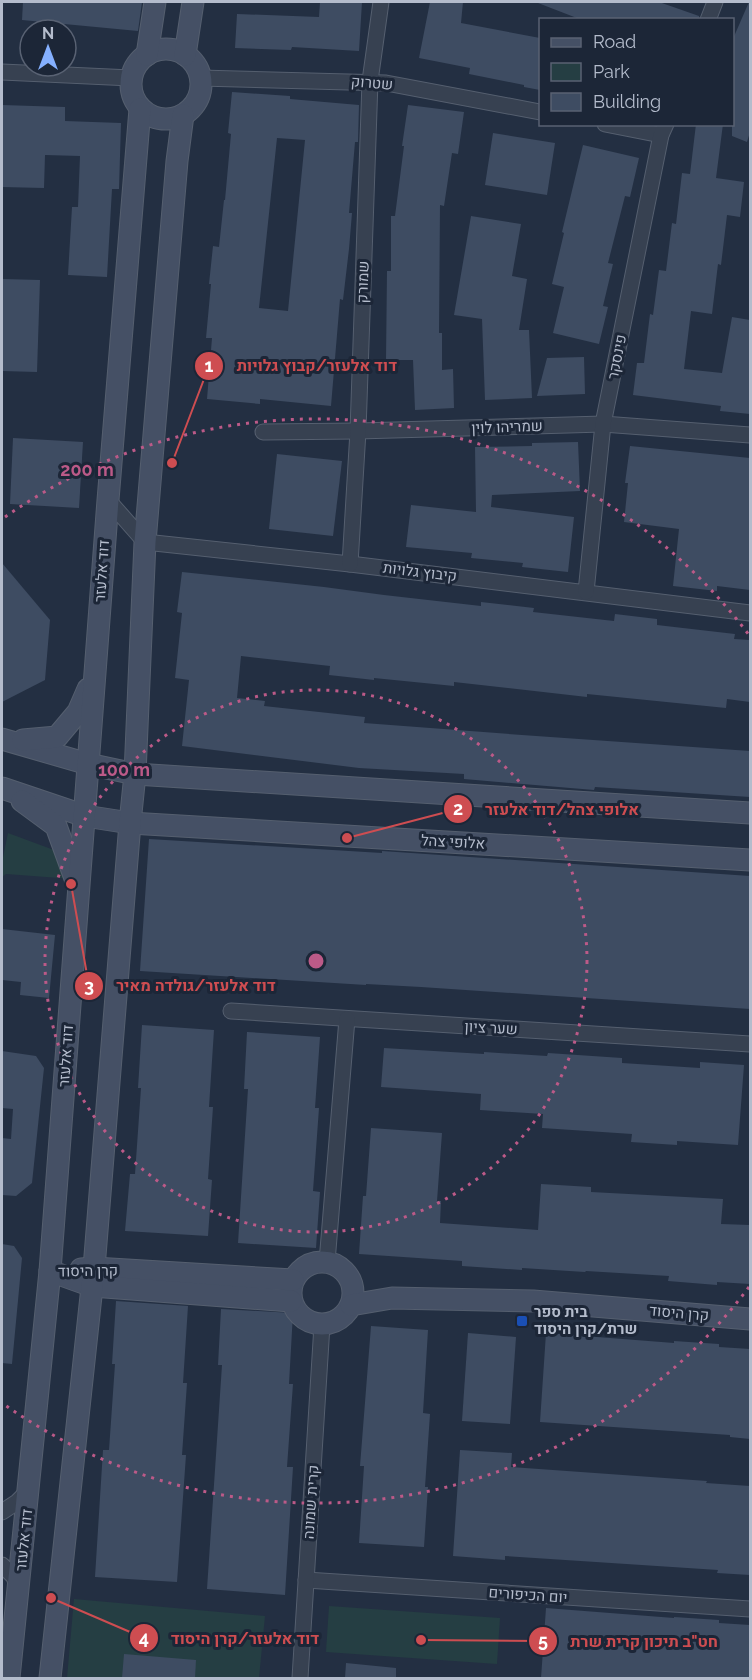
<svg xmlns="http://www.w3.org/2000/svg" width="752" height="1680" viewBox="0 0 752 1680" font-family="Raleway,Heebo,sans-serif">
<rect width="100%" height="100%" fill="#232f42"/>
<g fill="#253e43">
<path d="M8 833 62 853 73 879 6 874 2 877V862Z"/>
<path d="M74 1599 265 1616 259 1678H67Z"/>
<path d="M329 1606 500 1618 497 1664 326 1652Z"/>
</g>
<g fill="#3e4c62" fill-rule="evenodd">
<path d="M23 2H142L138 31 22 20Z"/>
<path d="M320 2H362L359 51 292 47 291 50 235 48 237 14 319 17Z"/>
<path d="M430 2H463L461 23 540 38V90L524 87V85L469 74 470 68 419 58Z"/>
<path d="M538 2H659L699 16V20H582L538 3Z"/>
<path d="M749 2 750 132 747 142 732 136V41Z"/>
<path d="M232 92 290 96V99L359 105 358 142H355L349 213H352L349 249 343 300 340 299 331 406 260 399V404L207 399 212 338H206L211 284H209L213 246 219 247 224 200H225L231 134 228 133ZM277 138 305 140 288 311 259 308Z"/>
<path d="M2 105 65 107V121L121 123 119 189H112L107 277 68 275 72 207H78L80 156 45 155 44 188 2 187Z"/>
<path d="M408 105 464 112 458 154 452 153 444 206 440 205 439 333H442V370L453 369 454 408 415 410 413 360H386L387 271H391V216H395L404 146H402Z"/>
<path d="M696 124H723L716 178 744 182 740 217 727 215 721 265 718 264 712 314 691 311 684 369 722 373 732 317 750 320V414L720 411 721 406 633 395 637 363H644L650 314 653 315 659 270 666 271 672 223 676 224 682 173 690 174Z"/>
<path d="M493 133 555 143 547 195 485 185Z"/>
<path d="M583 145 639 158 630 197 625 196 608 263 613 264 603 306 608 307 599 344 553 333 564 287 552 284 564 233 562 232Z"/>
<path d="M471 216 521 224 512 276 527 279 519 330H529L532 398 485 400 482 319 454 315Z"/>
<path d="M2 279 40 280 37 372 2 371Z"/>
<path d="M584 357 585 394 537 396 547 358Z"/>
<path d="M13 438 83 442 79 508 10 504Z"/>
<path d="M578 442 580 491 492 495 491 507 574 517 568 572 522 567 523 563 471 558 472 553 406 547 411 505 476 512 475 447 532 446V443Z"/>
<path d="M630 446 750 458V590L717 586V591L673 586 679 529 624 522 628 483H625Z"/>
<path d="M277 454 342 461 333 536 269 529Z"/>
<path d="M2 563 50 620 45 680 2 702Z"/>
<path d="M182 572 324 587 384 595 481 606V602L534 608 533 612 614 621 615 614 657 619V625L735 634 734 639 750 640V702L727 699 726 708 587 694V697L454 682V686L374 678V680L329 675 330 666 241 656 237 698 265 701 264 706 365 717 364 723 522 735 750 751V797L595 787 594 790 464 779V774L359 768 182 746 189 680 175 678 182 613 177 612Z"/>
<path d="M149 839 382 853V851L750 876V1009L421 987 366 984V985L140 971Z"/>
<path d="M2 929 55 935 49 998 20 995 21 982 2 980Z"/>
<path d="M142 1025 214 1030 209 1107H213L208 1179 212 1180 208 1236 125 1231 130 1174H135L141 1088H138Z"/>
<path d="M247 1032 320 1037 315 1108H319L313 1191 320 1192 316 1248 238 1243 248 1089H244Z"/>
<path d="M384 1048 484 1054V1052L547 1056 548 1053 622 1058V1063L700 1068V1062L744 1065 738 1145 677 1141V1145L631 1142 632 1134 542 1128 543 1114 480 1110 481 1094 381 1087Z"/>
<path d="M2 1051 36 1056 44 1068 32 1183 16 1196 2 1195V1138L11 1139 13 1109 2 1108Z"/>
<path d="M371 1128 442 1133 437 1201H441L440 1223 538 1230 541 1184 591 1187V1192L723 1199 721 1224 750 1225V1284L717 1282V1285L668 1281 669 1276 586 1271 585 1272 522 1268V1270L462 1266V1261L359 1254 363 1196H366Z"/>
<path d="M2 1244 14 1246 22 1258 12 1364 2 1363Z"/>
<path d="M116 1301 188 1306 183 1383H187L182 1455H186L177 1582 95 1577 103 1450H109L115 1364H112Z"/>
<path d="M221 1309 293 1313 289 1384H293L287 1467H293L285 1595 207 1589 222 1365H218Z"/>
<path d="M371 1326 428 1330 423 1413 430 1414 425 1487H428L424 1547 359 1543 364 1466H360Z"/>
<path d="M468 1333 516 1337 510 1424 462 1421Z"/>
<path d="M546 1333 674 1343V1341L719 1344V1347L750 1349V1439L730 1437V1435L540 1422Z"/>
<path d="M460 1450 512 1453 511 1467 707 1481 706 1483 750 1486V1575L717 1573 718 1570 505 1556V1560L453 1556Z"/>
<path d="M546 1608 674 1618V1617L719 1620V1623L750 1625V1678H541Z"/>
<path d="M124 1654 196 1660 195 1678H122Z"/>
<path d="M346 1663 396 1668V1678H345Z"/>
</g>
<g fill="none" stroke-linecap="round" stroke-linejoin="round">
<defs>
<g id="street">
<path d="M708 20 715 2"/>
<path d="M2 72 131 78"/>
<path d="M200 78 386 83 540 112"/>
<path d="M605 124 661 135"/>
<path d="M263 432 358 431 603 424 750 435"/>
<path d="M108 500 145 542 350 564 750 613"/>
<path d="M350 564 358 431 370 81 381 2"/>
<path d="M586 592 603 424 661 135 666 124"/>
<path d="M231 1011 750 1044"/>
<path d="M327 1262 347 1019"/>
<path d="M2 1512 17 1502 29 1490"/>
<path d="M2 1565 14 1577 18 1589"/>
<path d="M306 1580 750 1609"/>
<path d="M300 1678 322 1325"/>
</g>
<g id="secondary">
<circle cx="166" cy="84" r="35"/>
<path d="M147 55 155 2"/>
<path d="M185 55 193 2"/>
<path d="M2 739 88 764 135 774 750 813"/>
<path d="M23 740 57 737 78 712 88 689"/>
<path d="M2 788 85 816 130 823 750 860"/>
<path d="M22 801 56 826 76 881"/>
<circle cx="322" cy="1293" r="31"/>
<path d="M81 1269 94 1268 293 1280"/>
<path d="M50 1271 92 1286 291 1301"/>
<path d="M351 1305 392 1298 533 1301 750 1319"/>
<path d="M9 1678 50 1271 108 500 140 109"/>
<path d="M50 1678 94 1268 130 823 135 774 145 542 177 161 183 115"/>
</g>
</defs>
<use href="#street" stroke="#555f6f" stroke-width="17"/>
<use href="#secondary" stroke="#555f6f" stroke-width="23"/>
<use href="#street" stroke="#374151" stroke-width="15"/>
<use href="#secondary" stroke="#455065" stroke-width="21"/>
</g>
<g fill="none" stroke="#bc5a88" stroke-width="3" stroke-dasharray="3 6">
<circle cx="316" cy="961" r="271"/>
<path d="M749 1287A542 542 0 0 1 5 1405M5 517A542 542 0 0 1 749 635"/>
</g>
<rect fill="#1a4fb4" stroke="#1c2637" stroke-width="2" x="516" y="1315" width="12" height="12" rx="3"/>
<g text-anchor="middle" stroke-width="6" stroke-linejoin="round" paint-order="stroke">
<g font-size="15" fill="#b4bccc" stroke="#1c2637">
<text transform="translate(372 83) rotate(5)" y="5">שטרוק</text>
<text transform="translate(363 282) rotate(-88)" y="5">שמורק</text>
<text transform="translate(617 357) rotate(-79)" y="5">פינסקר</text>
<text transform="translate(507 427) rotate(-2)" y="5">שמריהו לוין</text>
<text transform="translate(102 571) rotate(-86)" y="5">דוד אלעזר</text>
<text transform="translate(420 572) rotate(7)" y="5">קיבוץ גלויות</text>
<text transform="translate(453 842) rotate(3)" y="5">אלופי צהל</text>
<text transform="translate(491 1028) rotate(3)" y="5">שער ציון</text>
<text transform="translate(66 1056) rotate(-86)" y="5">דוד אלעזר</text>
<text transform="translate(88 1271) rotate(-1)" y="5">קרן היסוד</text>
<text transform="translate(679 1313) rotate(5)" y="5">קרן היסוד</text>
<text transform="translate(311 1502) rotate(-86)" y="5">קרית שמונה</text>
<text transform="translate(24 1540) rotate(-84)" y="5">דוד אלעזר</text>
<text transform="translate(528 1595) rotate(4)" y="5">יום הכיפורים</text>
</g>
<g font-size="15" font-weight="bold" fill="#b4bccc" stroke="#1c2637" text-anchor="start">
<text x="534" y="1317">בית ספר<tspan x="534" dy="17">שרת/קרן היסוד</tspan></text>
</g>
</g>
<circle cx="316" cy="961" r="9" fill="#bc5a88" stroke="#1c2637" stroke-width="3"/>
<g font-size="18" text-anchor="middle" font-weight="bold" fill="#bc5a88" stroke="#1c2637" stroke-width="6" stroke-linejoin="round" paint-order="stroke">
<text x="87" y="476">200 m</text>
<text x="124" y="776">100 m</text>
</g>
<path fill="none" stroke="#ce4d51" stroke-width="2" d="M172 463L209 366M347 838L458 809M71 884L89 986M51 1598L144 1638M421 1640L543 1641"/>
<g fill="#ce4d51" stroke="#1c2637" stroke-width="2">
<circle cx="172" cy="463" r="6"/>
<circle cx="347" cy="838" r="6"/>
<circle cx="71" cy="884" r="6"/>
<circle cx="51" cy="1598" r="6"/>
<circle cx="421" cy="1640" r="6"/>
<circle cx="209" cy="366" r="15"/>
<circle cx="458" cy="809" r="15"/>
<circle cx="89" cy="986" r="15"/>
<circle cx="144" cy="1638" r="15"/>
<circle cx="543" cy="1641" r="15"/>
</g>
<g font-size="18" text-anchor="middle" font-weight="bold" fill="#fff">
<text x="209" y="372">1</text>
<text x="458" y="815">2</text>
<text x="89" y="992">3</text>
<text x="144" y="1644">4</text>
<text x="543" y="1647">5</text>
</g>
<g font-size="16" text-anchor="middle" font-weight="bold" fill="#ce4d51" stroke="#1c2637" stroke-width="6" stroke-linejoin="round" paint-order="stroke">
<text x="317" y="371">דוד אלעזר/קבוץ גלויות</text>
<text x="562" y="815">אלופי צהל/דוד אלעזר</text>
<text x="196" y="991">דוד אלעזר/גולדה מאיר</text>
<text x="245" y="1644">דוד אלעזר/קרן היסוד</text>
<text x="644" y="1647">חט"ב תיכון קרית שרת</text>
</g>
<rect width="752" height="1680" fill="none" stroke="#b4bccc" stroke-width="6"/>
<rect x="539" y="18" width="195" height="108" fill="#1c2637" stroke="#596273" stroke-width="1.5"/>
<rect x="551" y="38" width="30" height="9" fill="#455065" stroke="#596273" stroke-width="1.5"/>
<text x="593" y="48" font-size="18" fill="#b4bccc">Road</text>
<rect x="551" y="63" width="30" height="18" fill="#253e43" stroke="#596273" stroke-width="1.5"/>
<text x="593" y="78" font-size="18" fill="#b4bccc">Park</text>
<rect x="551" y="93" width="30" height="18" fill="#3e4c62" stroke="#596273" stroke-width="1.5"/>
<text x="593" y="108" font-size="18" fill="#b4bccc">Building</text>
<g transform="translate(48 48)"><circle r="28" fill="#1c2637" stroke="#596273" stroke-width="1.5"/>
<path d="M0-4.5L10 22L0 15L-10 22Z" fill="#85b0ff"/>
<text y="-9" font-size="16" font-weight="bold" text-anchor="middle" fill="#b4bccc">N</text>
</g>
</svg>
